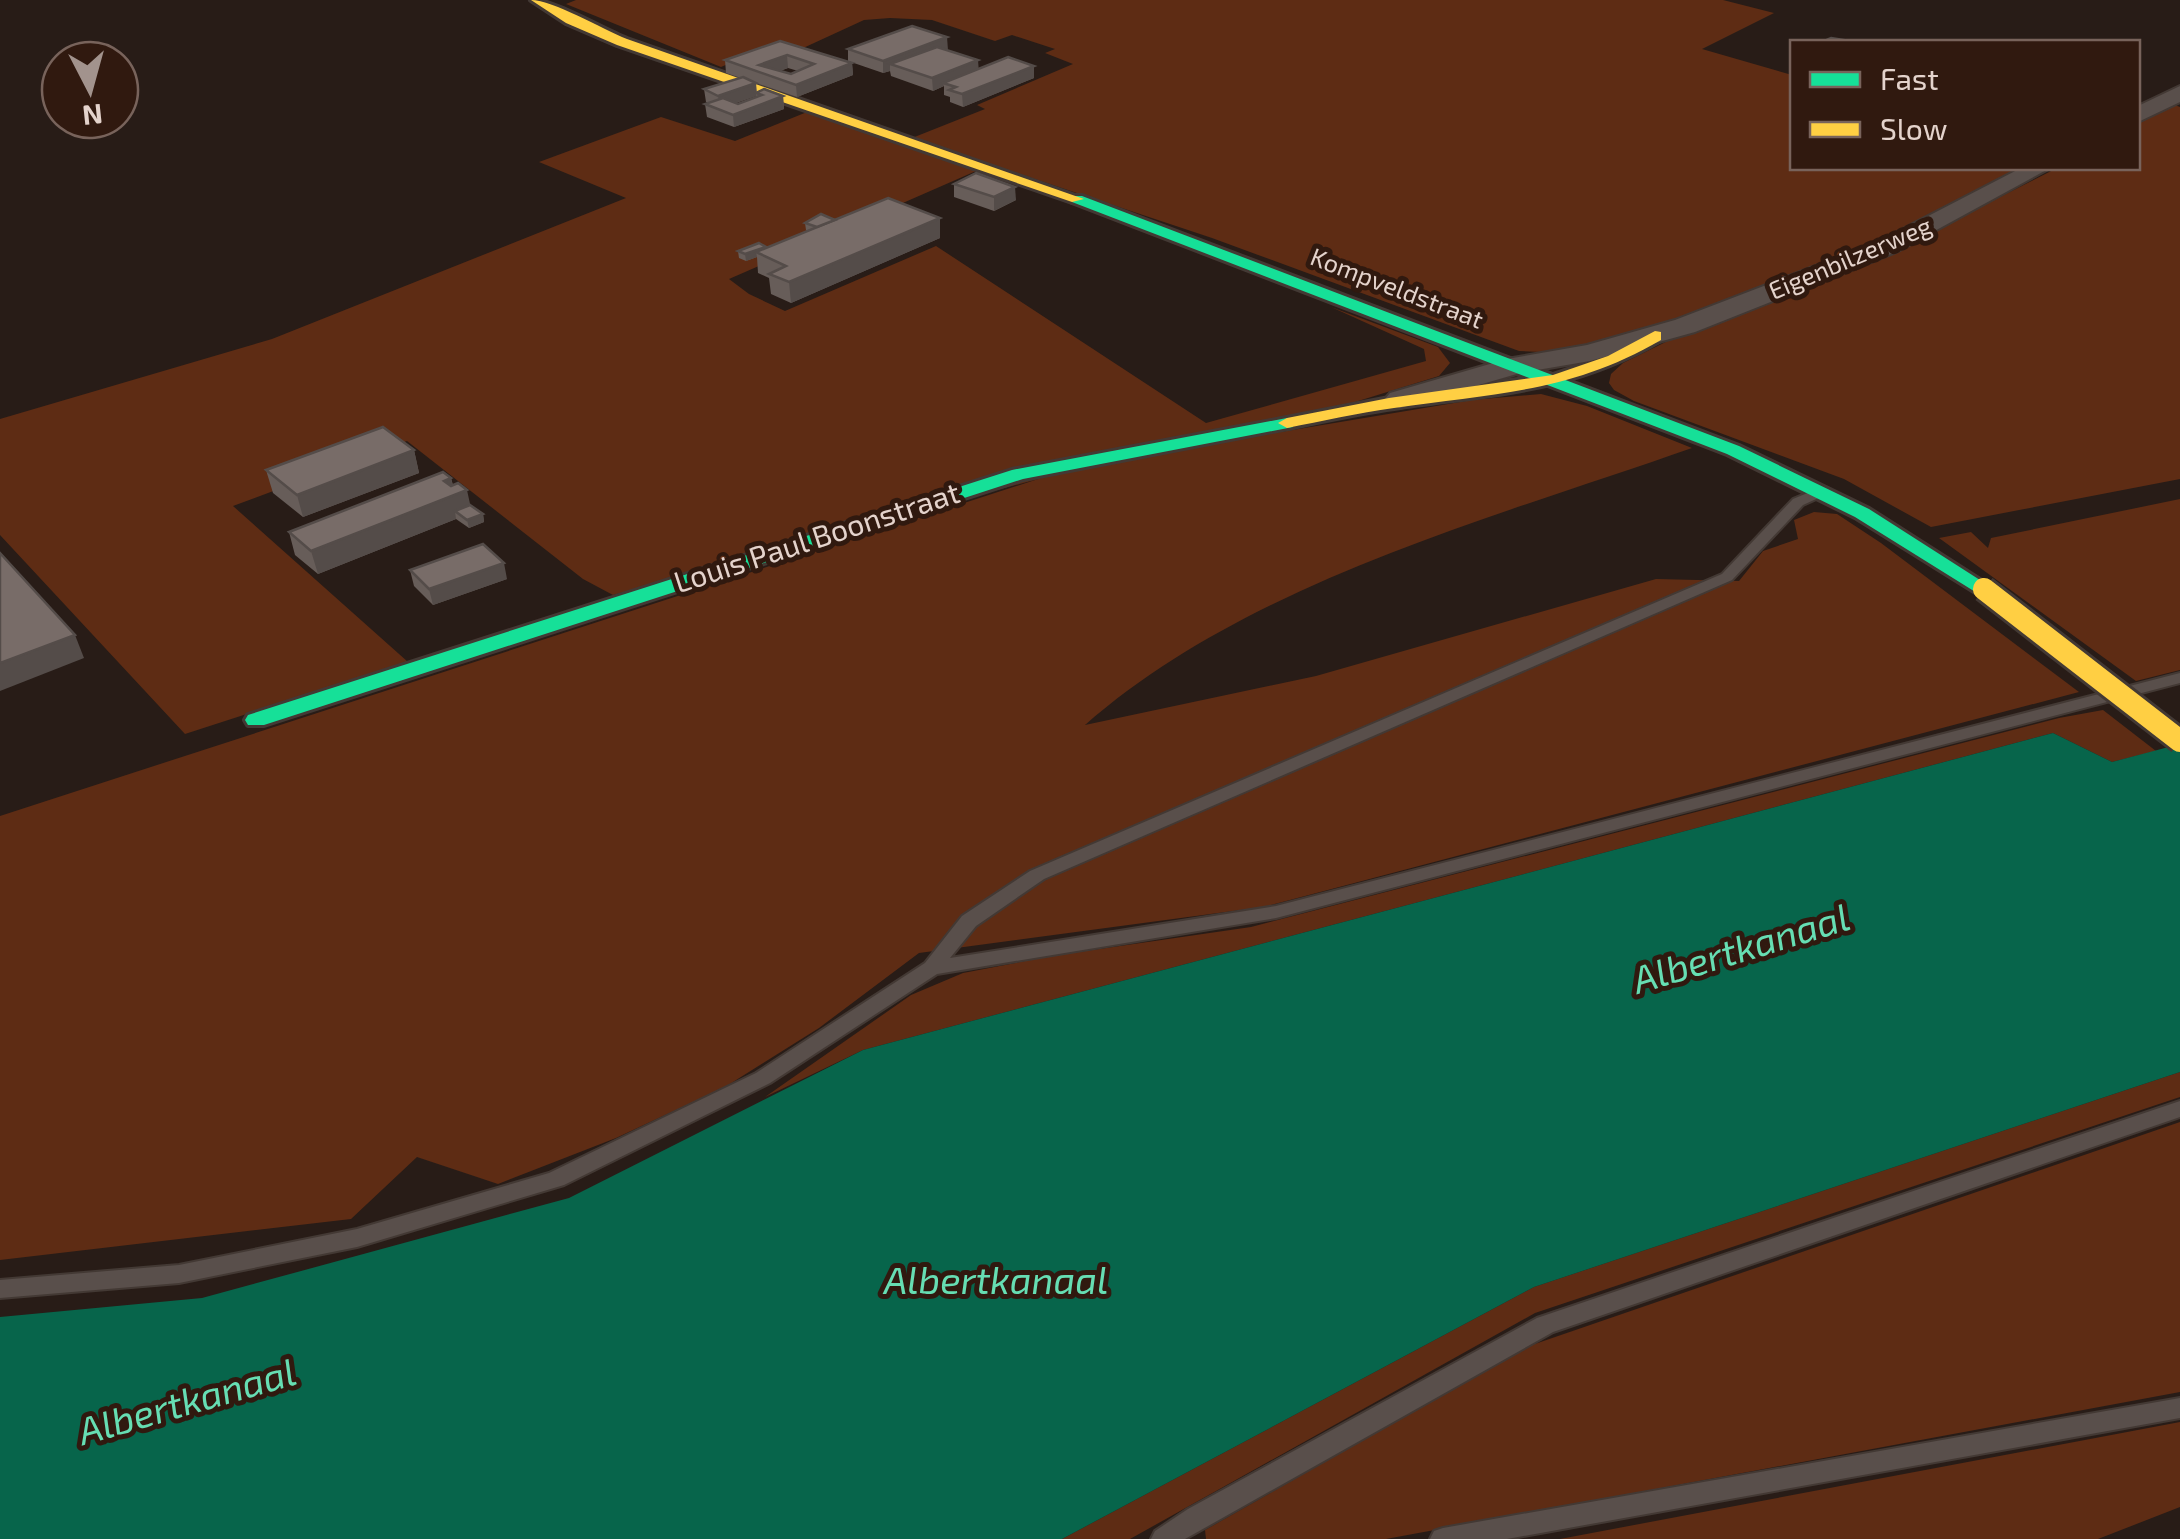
<svg xmlns="http://www.w3.org/2000/svg" width="2180" height="1539" viewBox="0 0 2180 1539" font-family="'Exo 2',sans-serif">
<rect width="100%" height="100%" fill="#281c17"/>
<g fill="#5e2c14">
<path d="M576 0H1723L1774 13 1702 49 1792 75V168H2031L1879 245 1690 319 1673 320 1563 353 1519 351 1212 238 912 138 985 109 977 105 1073 64 1045 53 1055 49 1012 35 995 41 932 20 890 18 864 20 801 49 777 43 721 67 566 4Z"/>
<path d="M2172 104 2180 107V479L1931 527 1844 479 1634 401 1614 390 1609 383 1611 374 1623 363 1688 331 1887 254 2057 168H2138V123Z"/>
<path d="M807 112 976 171 729 279 749 294 785 311 936 246 1206 423 1426 361 1424 349 1331 307 1438 347 1450 363 1439 376 1355 402 1217 430 613 595 583 579 407 441 233 506 408 662 185 734 0 535V419L272 339 626 198 539 162 661 117 735 141Z"/>
<path d="M1541 394 1587 406 1692 448C1491 519 1248 582 1085 725L1316 676 1656 579 1739 581 1763 551 1798 539 1794 520 1814 512 1837 514 1881 543 2079 692 1263 907 919 953 819 1028 725 1087 616 1138 498 1184 417 1157 351 1219 0 1260V816L1078 466 1472 400Z"/>
<path d="M2180 499V670L2136 681 1939 538 1971 532 1988 548 1991 538Z"/>
<path d="M2103 710 2156 751 2112 762 2053 733 863 1050 765 1097 911 995 963 973 1051 956 1251 927 2059 718Z"/>
<path d="M2180 1072V1097L1535 1313 1130 1539H1062L1534 1287Z"/>
<path d="M2180 1122V1392L1386 1539H1206L1205 1530 1529 1346Z"/>
<path d="M2180 1422V1507L2098 1539H1560Z"/>
</g>
<path fill="#07654b" d="M2053 733 2112 762 2180 744V1072L1534 1287 1062 1539H0V1317L202 1298 569 1198 863 1050Z"/>
<g fill="none" stroke-linecap="round" stroke-linejoin="round">
<defs>
<g id="lane">
<path d="M1822 487 1829 491 1827 494 1803 505 1732 580 1044 879 976 926 950 958 1276 906 2180 673V683L1276 918 937 974 770 1083 564 1185 357 1247 179 1283 0 1298V1280L179 1265 357 1229 549 1173 756 1073 925 963 962 916 1030 871 1722 574 1793 499Z"/>
<path d="M2180 1101V1117L1553 1332 1185 1539H1151L1155 1531 1188 1509 1537 1318Z"/>
<path d="M2180 1398V1418L1507 1539H1430L1434 1531 1443 1528Z"/>
</g>
<g id="street">
<path d="M2180 86V102L2138 122V106Z"/>
<path d="M2021 168H2050L1896 252 1695 332 1590 361 1520 373 1400 408 1390 405 1385 399 1390 393 1507 359 1587 345 1675 320 1878 242Z"/>
</g>
<g id="fast">
<path d="M1072 196H1082L1739 446 1869 509 1994 589 1991 593H1977L1855 517 1727 454 1072 202Z"/>
<path d="M1287 418 1293 419V427L1023 479 264 725H248L245 720 248 715 1012 470Z"/>
</g>
<g id="slow">
<path d="M531 0C553 0 602 29 627 39L1084 199 1072 202 617 45 566 23Z"/>
<path d="M1655 331 1661 332V340C1570 393 1494 393 1394 408 1358 413 1322 421 1287 428L1278 423 1287 418 1389 398 1553 375 1608 356Z"/>
</g>
</defs>
<use href="#lane" stroke="#433934" stroke-width="4"/>
<use href="#street" stroke="#433934" stroke-width="4"/>
<use href="#fast" stroke="#433934" stroke-width="6"/>
<use href="#slow" stroke="#433934" stroke-width="6"/>
<use href="#lane" fill="#594f4b" fill-rule="evenodd"/>
<use href="#street" fill="#594f4b" fill-rule="evenodd"/>
<use href="#fast" fill="#16e098" fill-rule="evenodd"/>
<use href="#slow" fill="#ffcf43" fill-rule="evenodd"/>
<defs>
<path id="slow-bridge" d="M1984 589 2180 741"/>
</defs>
<use href="#slow-bridge" stroke="#433934" stroke-width="28" stroke-linecap="butt"/>
<use href="#slow-bridge" stroke="#ffcf43" stroke-width="22"/>
</g>
<g fill="#675d59" fill-rule="evenodd">
<path d="M947 37 946 50 979 69 1034 66V78L963 107 950 102V97L944 95V86L933 91 891 76 890 71 883 73 848 61V49Z"/>
<path d="M780 41 852 63 853 75 797 97 756 83 757 92 783 96 784 109 734 127 707 117 705 104 709 103 706 102 704 89 741 78 726 73 725 60ZM788 68 798 71 791 74 780 71ZM756 96V97L738 104 736 103Z"/>
<path d="M954 184 1016 200 994 211 954 197Z"/>
<path d="M940 218V238L791 303 771 294 769 278 758 273 757 257 746 261 739 258 738 251 766 248 809 231 806 230 805 223 835 220Z"/>
<path d="M414 450 419 473 303 517 273 493 266 470Z"/>
<path d="M451 478 453 485 470 505 483 514 484 522 469 528 456 519 318 574 295 555 289 532Z"/>
<path d="M410 570 507 579 433 605 414 586Z"/>
</g>
<g fill="#544c49">
<path d="M947 37 948 50 899 67 890 64V71L883 73V61Z"/>
<path d="M787 55 788 68 767 75 759 65Z"/>
<path d="M978 60 979 73 943 83 944 86 933 91 932 78Z"/>
<path d="M852 63 853 75 797 97 796 85Z"/>
<path d="M1034 66V78L963 107 962 94Z"/>
<path d="M756 83V96L720 108 718 96Z"/>
<path d="M783 96 784 109 734 127 733 115Z"/>
<path d="M1015 187 1016 200 994 211V197Z"/>
<path d="M940 218V238L791 303 789 282Z"/>
<path d="M766 247V253L756 252 757 257 746 261 745 254Z"/>
<path d="M414 450 419 473 303 517 297 495Z"/>
<path d="M451 478 455 495 467 490 472 513 455 511 456 519 318 574 311 551Z"/>
<path d="M483 514 484 522 469 528 467 520Z"/>
<path d="M504 563 507 579 433 605 429 589Z"/>
<path d="M75 635 84 658 0 691V663Z"/>
</g>
<g fill="#786c68" stroke="#544c49" stroke-width="2.5" fill-rule="evenodd">
<path d="M912 26 947 37 883 61 848 49Z"/>
<path d="M1831 38 1856 42H1822Z"/>
<path d="M780 41 852 63 796 85 725 60ZM787 55 814 64 791 74 759 65Z"/>
<path d="M937 47 978 60 932 78 890 64Z"/>
<path d="M1008 57 1034 66 962 94 949 90 956 87 943 83Z"/>
<path d="M743 77 756 83 718 96 704 89Z"/>
<path d="M764 89 783 96 733 115 705 104 723 98 738 104 762 95 756 93Z"/>
<path d="M976 173 1015 187 994 197 954 184Z"/>
<path d="M888 198 940 218 789 282 769 274 786 266 756 252Z"/>
<path d="M821 214 835 220 817 227 805 223Z"/>
<path d="M759 243 766 247 745 254 738 251Z"/>
<path d="M383 427 414 450 297 495 266 470Z"/>
<path d="M443 472 451 478 444 481 451 486 458 483 467 490 311 551 289 532Z"/>
<path d="M470 505 483 514 467 520 455 511Z"/>
<path d="M483 544 504 563 429 589 410 570Z"/>
<path d="M0 553 75 635 0 663Z"/>
</g>
<g text-anchor="middle" stroke-width="10" stroke-linejoin="round" paint-order="stroke">
<g font-size="25" fill="#e4d3cc" stroke="#30190f">
<text transform="translate(1850 258) rotate(-23)" y="9">Eigenbilzerweg</text>
<text transform="translate(1397 288) rotate(21)" y="9">Kompveldstraat</text>
</g>
<g font-size="30" fill="#e4d3cc" stroke="#30190f">
<text transform="translate(817 538) rotate(-18)" y="10">Louis Paul Boonstraat</text>
</g>
<g font-size="38" font-style="italic" fill="#66deb3" stroke="#30190f">
<text transform="translate(1741 949) rotate(-17)" y="13">Albertkanaal</text>
<text x="996" y="1294">Albertkanaal</text>
<text transform="translate(187 1402) rotate(-16)" y="13">Albertkanaal</text>
</g>
</g>
<rect x="1790" y="40" width="350" height="130" fill="#30190f" stroke="#78635b" stroke-width="2.5"/>
<rect x="1810" y="72" width="50" height="15" fill="#16e098" stroke="#78635b" stroke-width="2.5"/>
<text x="1880" y="90" font-size="30" fill="#e4d3cc">Fast</text>
<rect x="1810" y="122" width="50" height="15" fill="#ffcf43" stroke="#78635b" stroke-width="2.5"/>
<text x="1880" y="140" font-size="30" fill="#e4d3cc">Slow</text>
<g transform="translate(90 90) rotate(174)"><circle r="48" fill="#30190f" stroke="#78635b" stroke-width="2.5"/>
<path d="M0-8L18 38L0 25L-18 38Z" fill="#a2938d"/>
<text y="-15" font-size="28" font-weight="bold" text-anchor="middle" fill="#e4d3cc">N</text>
</g>
</svg>
